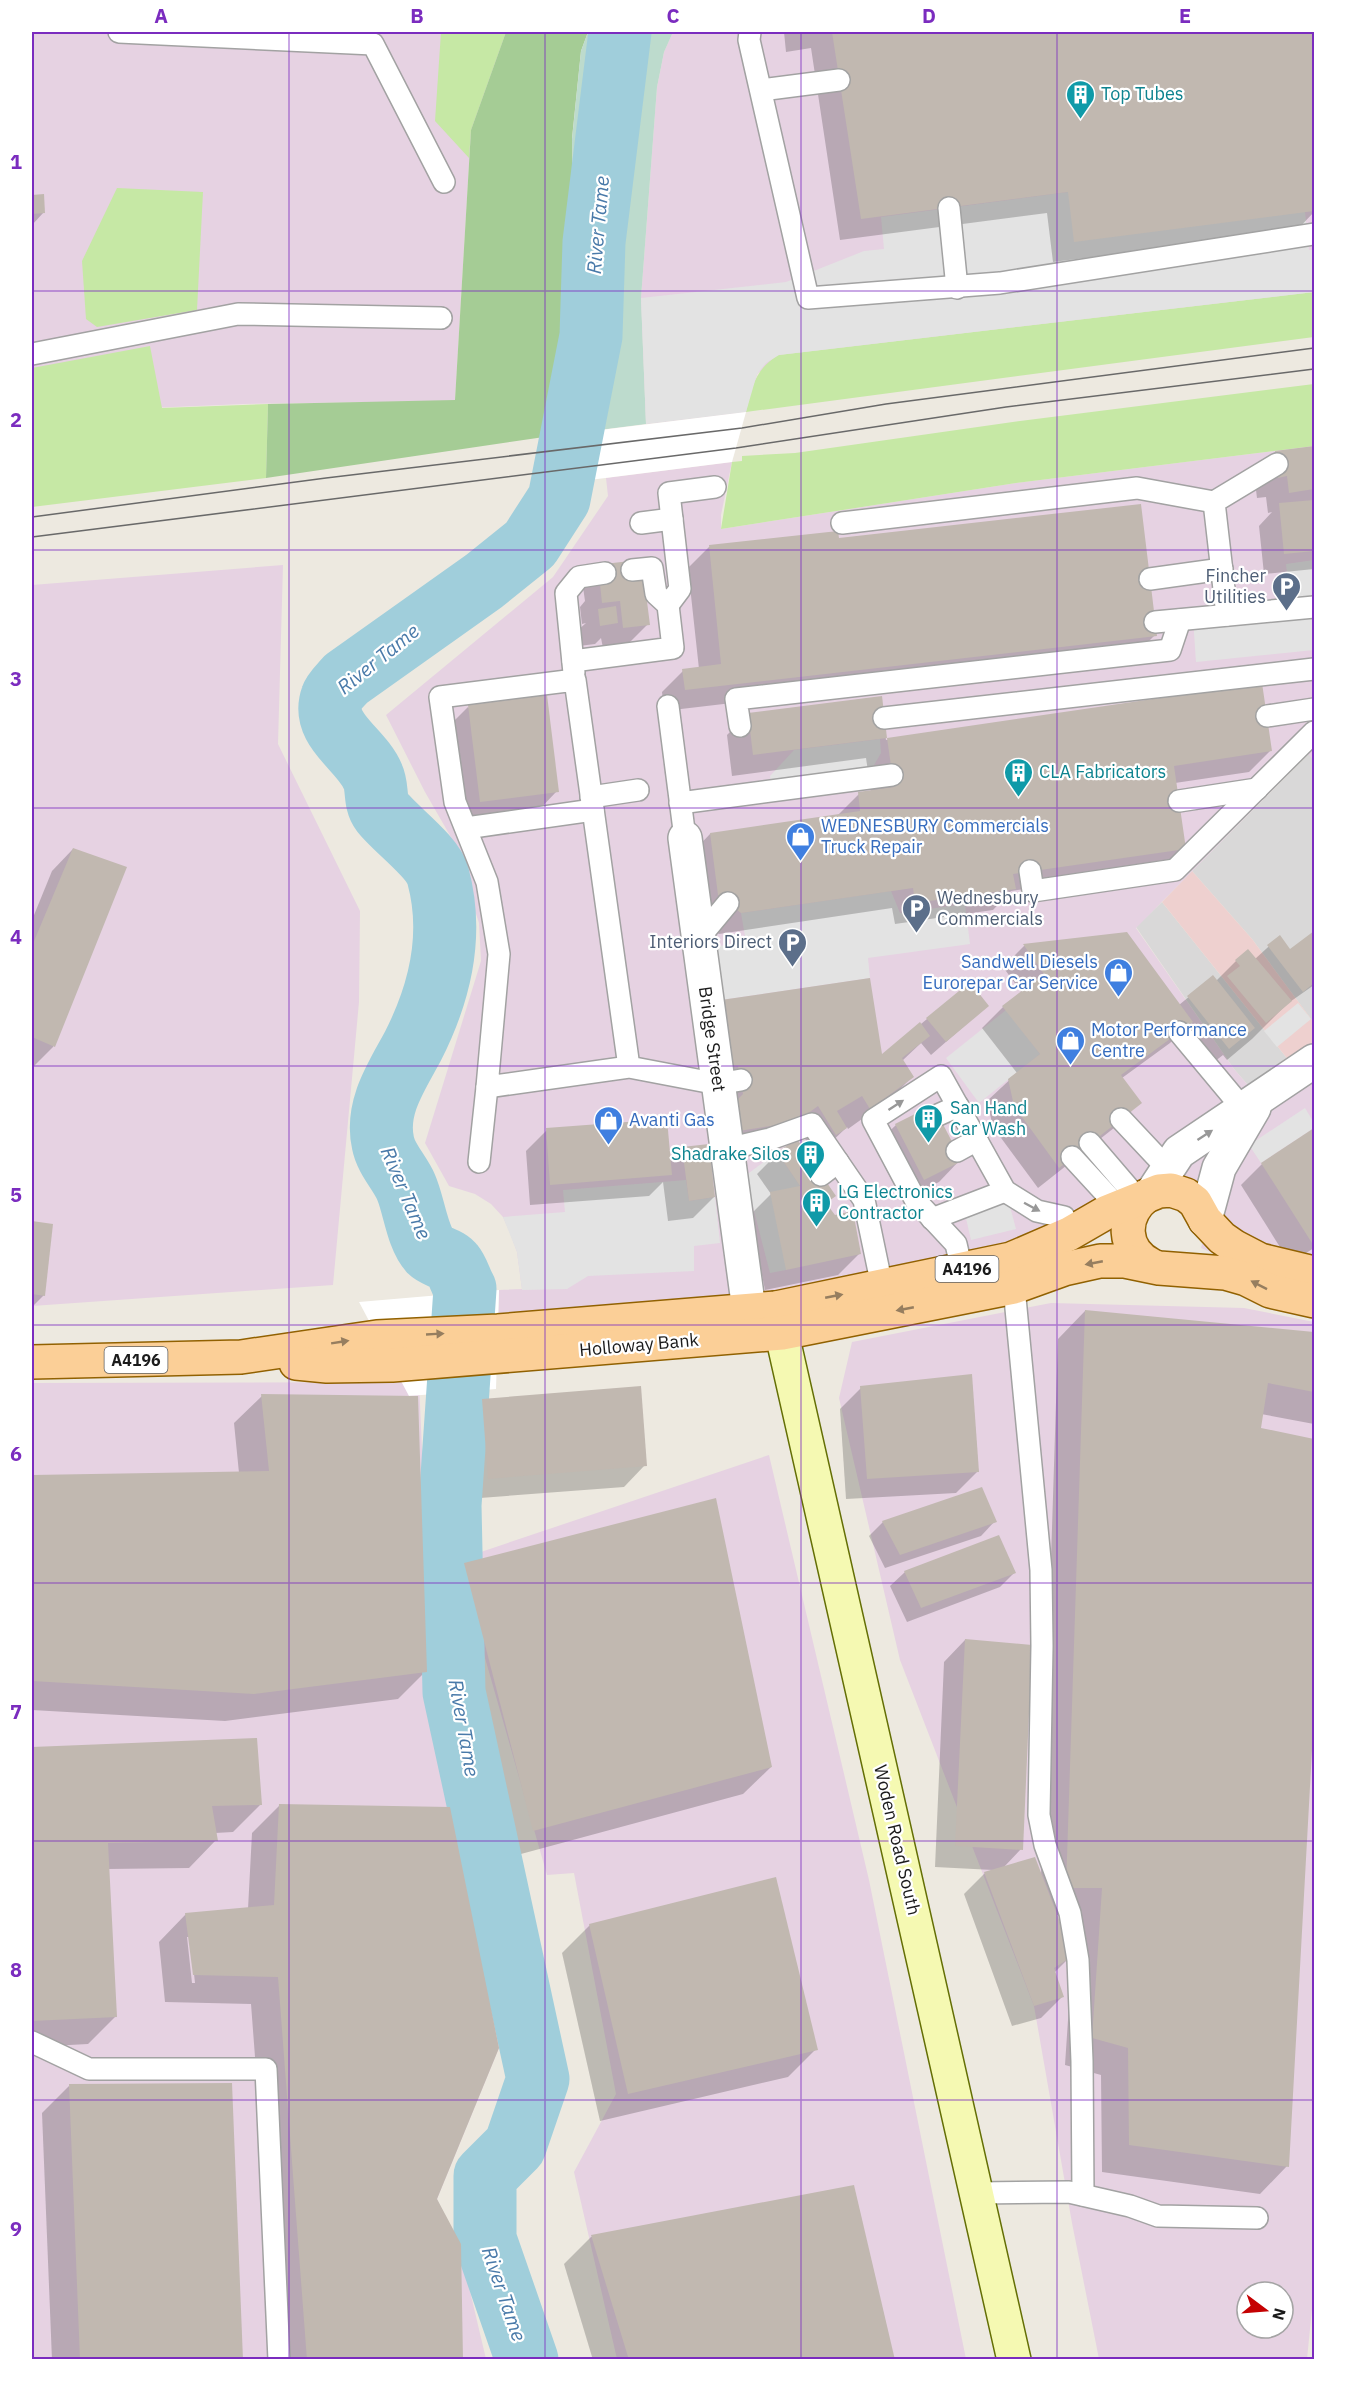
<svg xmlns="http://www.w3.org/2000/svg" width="1346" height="2391" viewBox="0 0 1346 2391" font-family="'IBM Plex Sans',sans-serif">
<rect width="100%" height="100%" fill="#ede9e0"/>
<g fill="#d9d8d8">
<path d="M1309 754 1314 760V1023L1252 939 1192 871Z"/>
<path d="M1162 902 1298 1072 1260 1099 1234 1069 1136 927Z"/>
</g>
<path fill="#eed0cf" d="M1192 871 1252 939 1314 1023V1061L1298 1072 1162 902Z"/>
<g fill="#e6d2e2" fill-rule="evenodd">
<path d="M32 32H506L471 130 455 401 244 404 32 413Z"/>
<path d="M673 32H1314V292L779 355 757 374 746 412 646 424 641 298 657 87 664 52Z"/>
<path d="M1314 446V760L1308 754 1136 928 1234 1069 1259 1098 1314 1061V1287L1266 1276 1201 1248 1203 1241 1171 1190 1127 1232 1069 1234 1011 1259 498 1331 499 1290 522 1289 517 1252 510 1233 503 1217 491 1204 475 1194 449 1186 425 1143 481 961 479 923 452 839 425 792 386 715 553 577 608 496 606 478 732 462 721 515V529L1016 483Z"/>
<path d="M283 565 278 744 360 911 359 1002 333 1285 32 1306V585Z"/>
<path d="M1051 1303 1244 1308 1314 1322V2289L1307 2359H1099L1072 2223 1034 2006 900 1660 839 1398 852 1342ZM1247 2292H1283V2328H1247Z"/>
<path d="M419 1382 433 1697 499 2048 437 2199 461 2253 486 2359H32V1383Z"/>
<path d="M769 1455 869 1880 966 2359H617L574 2172 616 2094 574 1873 547 1875 457 1560Z"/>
</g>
<g fill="#c6e8a5">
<path d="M441 32H506L471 130 469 158 435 121Z"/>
<path d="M117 188 203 192 197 310 97 327 86 319 82 261Z"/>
<path d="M1314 292V337L746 412C752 386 755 370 778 355Z"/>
<path d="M150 346 162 408 268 404 266 478 32 507V368Z"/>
<path d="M1314 384V446L1016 483 721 529 732 462 742 461V456L795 453 1020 421Z"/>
</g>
<path fill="#a5cc95" d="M506 32H588L581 51 572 138 573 206 565 249 566 298 544 437 266 478 268 404 455 400 471 130Z"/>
<path fill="#bddbcd" d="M588 32H673L664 52 657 87 641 298 646 424 544 437 566 298 565 249 573 206 572 139 581 51Z"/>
<g fill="#e3e3e3">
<path d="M1068 192 1305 212 1309 250H1314V292L779 355 766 363 757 374 746 412 646 424 641 298 786 282 864 251 884 249 881 217Z"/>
<path d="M1314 560V650L1196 662 1193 618 1291 609 1286 564Z"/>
<path d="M880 739 881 753 866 779 773 791 770 776 794 750Z"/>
<path d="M891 891 900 913 965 904 970 944 868 958 870 978 721 1000 713 947 746 942 741 913Z"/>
<path d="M1298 1003 1311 1019 1277 1047 1264 1031Z"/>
<path d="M1006 1010 1040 1054 979 1103 946 1058Z"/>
<path d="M1305 1108 1314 1123V1128L1261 1163 1249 1145Z"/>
<path d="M777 1152 800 1186 786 1270 770 1273 745 1176Z"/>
<path d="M686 1180 689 1201 715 1197 720 1243 694 1246V1271L588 1276 567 1289 522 1290 517 1252 503 1217 565 1212 563 1190Z"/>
<path d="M1009 1203 1016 1229 971 1240 965 1214Z"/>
</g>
<g fill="#fff">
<path d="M746 412 732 462 534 487 544 437Z"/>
<path d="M499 1290 496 1389 409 1396 359 1302Z"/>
</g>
<g fill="#0003" fill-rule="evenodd">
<path d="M784 32H1314V212L1296 231 1053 262 1047 213 840 240 811 48 786 52Z"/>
<path d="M43 195 44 212 32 225V196Z"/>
<path d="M1314 447V569L1264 574 1259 526 1272 512 1268 513 1266 497 1257 498 1254 474 1275 452Z"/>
<path d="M837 540 1155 635 1134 656 664 711 662 692 683 671 699 669 688 568 709 547Z"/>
<path d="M605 566 648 624 627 645 603 648 601 638 595 644 579 646 577 631 586 623 582 624 580 607 585 601 583 587Z"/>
<path d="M1261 685 1270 751 1249 772 1175 783 1184 848 1163 869 1011 891 993 910 895 924 892 908 719 934 697 916 689 856 710 834 838 815 859 794 871 792 866 758 732 776 727 735 748 714 880 697 886 740Z"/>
<path d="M468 707 557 791 536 813 459 822 447 728Z"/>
<path d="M73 849 125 868 53 1047 32 1068V920L52 871Z"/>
<path d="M1126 933 1179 1005 1213 977 1216 981 1236 961 1255 959 1279 937 1290 951 1314 933V985L1287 1004 1252 1039 1227 1060 1223 1055 1214 1062 1186 1027 1170 1043 1122 1078 1140 1102 1119 1124 1038 1188 993 1127 987 1101 1017 1073 982 1028 1003 1007 1022 993 1003 967 1024 946Z"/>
<path d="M987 1006 931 1055 921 1043 902 1061 912 1077 891 1098 848 1129 847 1127 824 1149 815 1155 797 1126 718 1151 701 1023 881 1057 927 1019Z"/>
<path d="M932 1107 960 1160 939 1182 902 1200 874 1146 896 1125Z"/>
<path d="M547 1130 669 1162 682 1148 714 1197 693 1218 668 1221 663 1182 649 1196 530 1205 526 1151Z"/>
<path d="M1314 1130V1248L1290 1263 1241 1185 1262 1164Z"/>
<path d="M778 1153 834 1196 825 1205 859 1254 838 1275 765 1290 750 1215 771 1194 757 1174Z"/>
<path d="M32 1223 52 1225 44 1295 32 1307Z"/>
<path d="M1085 1311 1314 1333V1424L1261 1414 1259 1430 1314 1441V1687L1287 2166 1260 2194 1102 2172 1101 2075 1065 2065 1075 1915H1056L1071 1956 1054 1973 1062 1997 1041 2018 1012 2026 964 1894 985 1873 993 1870 935 1867 944 1662 965 1640 1021 1849 1003 1868 1041 1875 1058 1339Z"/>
<path d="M861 1388 977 1472 956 1493 846 1499 840 1409Z"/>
<path d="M262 1396 425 1672 398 1699 225 1721 32 1710V1477L239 1473 234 1423Z"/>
<path d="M482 1400 645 1465 624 1487 467 1499 461 1421Z"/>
<path d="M995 1521 981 1536 885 1568 869 1536 883 1522Z"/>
<path d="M998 1537 1014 1573 1000 1587 907 1622 890 1586 905 1572Z"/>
<path d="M464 1564 771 1767 743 1794 506 1858 437 1592Z"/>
<path d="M256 1739 260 1805 233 1832 215 1833 216 1840 189 1868 108 1869 116 2016 88 2044 32 2047V1748Z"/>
<path d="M279 1806 435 2199 462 2360H278L251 2004 165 2002 159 1942 186 1914 248 1909 252 1833ZM187 1937H190L195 1983H192Z"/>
<path d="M590 1925 816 2049 788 2077 600 2121 562 1953Z"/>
<path d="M69 2086 241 2360H52L42 2113Z"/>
<path d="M853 2187 894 2360H593L564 2264 591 2237Z"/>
</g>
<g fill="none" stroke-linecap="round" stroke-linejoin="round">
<path stroke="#a0cedb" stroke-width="63" d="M527 2360 485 2239V2176L515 2146 538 2079 454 1692 450 1505 465 1289C461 1282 458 1271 453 1265 448 1258 436 1257 430 1251 417 1237 414 1205 406 1187 400 1173 386 1159 383 1143 375 1107 397 1076 413 1046 440 993 454 935 438 876 433 856 395 829 382 812 374 802 378 788 373 777 362 749 320 730 332 697 334 691 342 684 346 679L484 581 530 544 559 499 591 336 594 242 620 32"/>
</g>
<g fill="#c1b8b0">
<path d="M832 32H1314V160H1312L1314 211 1074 242 1068 192 861 219Z"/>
<path d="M44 194 45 213 32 214V195Z"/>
<path d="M1314 446V489L1289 493 1287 476 1278 478 1275 451Z"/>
<path d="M1314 500V551L1284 554 1279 503Z"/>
<path d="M1141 504 1157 636 685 690 682 669 721 664 709 545 838 531 839 538Z"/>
<path d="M630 561 644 578 650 625 623 628 620 601 602 603 600 584 604 564Z"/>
<path d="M616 606 618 623 600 626 598 609Z"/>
<path d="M1262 683 1272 751 1174 766 1186 849 1013 874 1016 889 915 903 913 888 741 913 718 895 710 833 860 811 858 792 894 787 887 738Z"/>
<path d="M547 695 559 792 480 802 468 705Z"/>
<path d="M882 696 887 738 753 755 748 713Z"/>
<path d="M73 848 127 867 55 1047 32 1037V946Z"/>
<path d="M1314 931V983L1303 992 1267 945 1280 935 1290 949Z"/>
<path d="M1127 932 1193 1022 1121 1075 1142 1103 1059 1168 1014 1106 1008 1079 1040 1054 1002 1006 1044 974 1023 944Z"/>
<path d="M1248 949 1292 1001 1266 1023 1227 976 1240 966 1235 960Z"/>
<path d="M1213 975 1255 1028 1229 1049 1187 996Z"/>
<path d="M870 978 882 1054 920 1022 930 1036 902 1058 914 1077 870 1109 862 1096 837 1111 847 1128 836 1135 818 1106 796 1122 739 1131 734 1103 743 1094 738 1066 731 1067 721 1000Z"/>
<path d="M970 982 989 1006 946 1042 926 1018Z"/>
<path d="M933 1105 962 1161 924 1180 895 1124Z"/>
<path d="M667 1119 672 1175 550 1185 546 1128Z"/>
<path d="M1314 1128V1242L1312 1243 1261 1163Z"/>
<path d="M797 1139 836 1196 826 1203 835 1215 853 1211 861 1254 786 1270 770 1192 800 1186 777 1152Z"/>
<path d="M709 1144 715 1197 689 1201 682 1147Z"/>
<path d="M32 1221 53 1224 45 1296 32 1294Z"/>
<path d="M1085 1310 1314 1332V1392L1268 1383 1261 1428 1314 1439V1714L1289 2167 1129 2145 1128 2048 1092 2038 1102 1888H1066Z"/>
<path d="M972 1374 979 1472 867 1479 860 1386Z"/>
<path d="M641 1386 647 1466 488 1479 482 1399Z"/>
<path d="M261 1394 418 1396 427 1672 254 1694 32 1681V1475L269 1471Z"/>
<path d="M982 1487 997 1522 900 1555 882 1521Z"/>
<path d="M716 1498 772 1767 533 1831 464 1563Z"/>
<path d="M999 1535 1016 1573 921 1608 904 1571Z"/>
<path d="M965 1639 1032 1645 1023 1850 955 1846Z"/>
<path d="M257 1738 262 1805 212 1806 218 1841 108 1843 117 2017 32 2021V1747Z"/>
<path d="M279 1804 450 1807 499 2048 437 2199 461 2244 463 2360H307L278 1977 193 1975 185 1913 274 1905Z"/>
<path d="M1035 1857 1073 1956 1054 1968 1064 1997 1034 2006 984 1872Z"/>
<path d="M776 1877 818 2050 628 2094 589 1924Z"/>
<path d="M232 2083 243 2360H80L69 2084Z"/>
<path d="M854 2185 895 2360H629L591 2235Z"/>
</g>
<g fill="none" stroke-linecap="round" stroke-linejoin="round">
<defs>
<g id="lane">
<path d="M119 32 373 44 444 182"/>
<path d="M750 32 749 40 808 298 1000 283 1314 234"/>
<path d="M761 90 839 80"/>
<path d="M949 208 957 288"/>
<path d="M32 354 238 314 441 318"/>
<path d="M641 523 672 519"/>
<path d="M842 523 1137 488 1214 502"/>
<path d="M1150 579 1222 569"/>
<path d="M668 605 680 589 669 493 715 487"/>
<path d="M1227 615 1214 502 1277 464"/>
<path d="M1155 622 1314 607"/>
<path d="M573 661 673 648 668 605 656 594 652 568 632 570"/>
<path d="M574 673 566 593 579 577 605 573"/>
<path d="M668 706 685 838"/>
<path d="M1267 716 1314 709"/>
<path d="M884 718 1314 669"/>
<path d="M740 726 736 699 1170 650 1180 620"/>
<path d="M591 797 638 790"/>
<path d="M1179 801 1257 789"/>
<path d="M680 803 892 775"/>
<path d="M466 828 593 810"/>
<path d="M1030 871 1033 891 1175 870 1314 732"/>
<path d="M698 939 728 903"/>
<path d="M1179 1032 1249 1116"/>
<path d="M629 1067 575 680 440 697 455 802 487 882 499 954 487 1087 629 1067 718 1084 741 1080"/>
<path d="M938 1115 958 1106"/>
<path d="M1121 1119 1167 1168"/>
<path d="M1090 1143 1138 1199"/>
<path d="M727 1149 770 1139 812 1124 864 1200 882 1286"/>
<path d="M957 1151 977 1140"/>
<path d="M1072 1157 1118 1207"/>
<path d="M479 1162 487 1087"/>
<path d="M821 1175 838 1162"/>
<path d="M932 1219 1005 1191"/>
<path d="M962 1270 956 1244 916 1201 873 1120 941 1076 1005 1191 1037 1211 1064 1217 1069 1234"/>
<path d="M1013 1277 1041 1570 1042 1646 1039 1815 1045 1845 1070 1913 1078 1960 1082 2061 1083 2195"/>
<path d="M32 2042 89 2069H266L279 2360"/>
<path d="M977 2193 1069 2192 1130 2206 1158 2216 1257 2218"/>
</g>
<g id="street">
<path d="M685 838 749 1310"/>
<path d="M1152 1193 1179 1152 1314 1061"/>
<path d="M1205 1220 1219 1168 1254 1108"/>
</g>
<path id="secondary" d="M776 1308 1014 2360"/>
<g id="primary">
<path d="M1146 1196C1121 1216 1122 1250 1151 1265"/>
<path d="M32 1362 241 1357 377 1337 498 1331 776 1308 1011 1259 1069 1234 1107 1212 1159 1191 1171 1190 1186 1195 1195 1202 1205 1220 1222 1238 1235 1247 1260 1260 1314 1273"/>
<path d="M296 1363 327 1366 392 1365 782 1333 1014 1287 1064 1269 1100 1261H1125L1159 1268 1225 1273 1246 1279 1270 1291 1314 1301"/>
</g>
</defs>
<use href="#lane" stroke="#a2a2a2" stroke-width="24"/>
<use href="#street" stroke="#a2a2a2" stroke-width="36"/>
<use href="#secondary" stroke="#646f05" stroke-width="36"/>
<use href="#primary" stroke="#916101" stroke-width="36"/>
<use href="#lane" stroke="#fff" stroke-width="21"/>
<use href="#street" stroke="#fff" stroke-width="33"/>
<use href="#secondary" stroke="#f5f9b2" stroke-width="33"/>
<use href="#primary" stroke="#fbcf97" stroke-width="33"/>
<g stroke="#696969" stroke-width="1.5">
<path d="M32 517 326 478 742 428 886 404 1314 348"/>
<path d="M32 537 736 448 1006 407 1314 369"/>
</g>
</g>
<defs><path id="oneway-solid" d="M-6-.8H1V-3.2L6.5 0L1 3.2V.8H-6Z" transform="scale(1.5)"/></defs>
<g fill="#989898">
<use href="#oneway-solid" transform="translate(896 1105) rotate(-33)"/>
<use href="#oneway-solid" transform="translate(1205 1135) rotate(-33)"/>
<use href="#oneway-solid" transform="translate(1032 1207) rotate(28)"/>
</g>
<g fill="#967e5f">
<use href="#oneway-solid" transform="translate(1094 1263) rotate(169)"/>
<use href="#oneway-solid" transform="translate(1259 1285) rotate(-153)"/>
<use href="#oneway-solid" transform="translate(834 1296) rotate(-11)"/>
<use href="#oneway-solid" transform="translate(905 1309) rotate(169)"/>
<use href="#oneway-solid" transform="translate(435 1334) rotate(-3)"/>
<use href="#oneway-solid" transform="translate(340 1342) rotate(-9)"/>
</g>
<path fill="none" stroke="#7b2cbf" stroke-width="1.5" stroke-opacity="0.55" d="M289 32V2360M545 32V2360M801 32V2360M1057 32V2360M32 291H1314M32 550H1314M32 808H1314M32 1066H1314M32 1325H1314M32 1583H1314M32 1841H1314M32 2100H1314"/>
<defs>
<symbol id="building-pin" viewBox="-11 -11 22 30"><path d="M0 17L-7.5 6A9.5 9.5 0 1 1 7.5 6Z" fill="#0f9aa8" stroke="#fff"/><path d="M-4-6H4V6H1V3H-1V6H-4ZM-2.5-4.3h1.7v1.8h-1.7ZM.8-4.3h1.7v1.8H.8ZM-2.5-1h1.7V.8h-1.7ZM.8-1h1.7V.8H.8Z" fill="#fff"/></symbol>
<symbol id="parking-pin" viewBox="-11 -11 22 30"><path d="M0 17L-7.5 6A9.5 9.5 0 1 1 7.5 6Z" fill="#5c6f8a" stroke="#fff"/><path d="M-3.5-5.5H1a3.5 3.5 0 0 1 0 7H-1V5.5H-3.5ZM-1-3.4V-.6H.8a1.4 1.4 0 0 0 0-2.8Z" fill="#fff"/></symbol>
<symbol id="shop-pin" viewBox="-11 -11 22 30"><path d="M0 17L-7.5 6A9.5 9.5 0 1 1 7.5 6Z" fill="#3f7fe0" stroke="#fff"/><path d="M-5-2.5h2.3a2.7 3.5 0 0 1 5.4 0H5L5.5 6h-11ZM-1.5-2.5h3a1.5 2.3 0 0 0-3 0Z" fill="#fff"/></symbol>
</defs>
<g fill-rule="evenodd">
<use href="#building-pin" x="1064" y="78" width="33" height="45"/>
<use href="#parking-pin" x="1270" y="570" width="33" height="45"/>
<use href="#building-pin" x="1002" y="756" width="33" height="45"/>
<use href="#shop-pin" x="784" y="820" width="33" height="45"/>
<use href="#parking-pin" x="900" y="892" width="33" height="45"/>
<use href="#parking-pin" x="776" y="926" width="33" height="45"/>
<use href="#shop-pin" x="1102" y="956" width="33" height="45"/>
<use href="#shop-pin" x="1054" y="1024" width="33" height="45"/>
<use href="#building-pin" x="912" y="1102" width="33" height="45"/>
<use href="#shop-pin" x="592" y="1104" width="33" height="45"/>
<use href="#building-pin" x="794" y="1138" width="33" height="45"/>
<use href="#building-pin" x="800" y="1186" width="33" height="45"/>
</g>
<g text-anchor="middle" stroke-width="4.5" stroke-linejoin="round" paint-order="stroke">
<g fill="#fff" stroke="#5f5f5f" stroke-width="1.5">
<rect x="935.5" y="1256" width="63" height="26" rx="4.5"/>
<rect x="104.5" y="1347" width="63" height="26" rx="4.5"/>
</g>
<g font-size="16" font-weight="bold" fill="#1b1b1b">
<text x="967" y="1275">A4196</text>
<text x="136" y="1366">A4196</text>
</g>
<g font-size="18" fill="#0d838f" stroke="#fff" text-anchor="start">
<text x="1101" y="100">Top Tubes</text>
<text x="1039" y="778">CLA Fabricators</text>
<text x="950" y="1114">San Hand<tspan x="950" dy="21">Car Wash</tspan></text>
<text x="790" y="1160" text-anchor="end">Shadrake Silos</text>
<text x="838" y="1198">LG Electronics<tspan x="838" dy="21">Contractor</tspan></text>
</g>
<g font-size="18" fill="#4e5e75" stroke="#fff" text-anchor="end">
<text x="1266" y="582">Fincher<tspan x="1266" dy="21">Utilities</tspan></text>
<text x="937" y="904" text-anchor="start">Wednesbury<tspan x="937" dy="21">Commercials</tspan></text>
<text x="772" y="948">Interiors Direct</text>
</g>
<g font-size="18" fill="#366cbe" stroke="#fff" text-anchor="start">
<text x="821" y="832">WEDNESBURY Commercials<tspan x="821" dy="21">Truck Repair</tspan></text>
<text x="1098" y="968" text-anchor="end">Sandwell Diesels<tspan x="1098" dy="21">Eurorepar Car Service</tspan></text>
<text x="1091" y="1036">Motor Performance<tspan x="1091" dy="21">Centre</tspan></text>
<text x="629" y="1126">Avanti Gas</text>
</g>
<g font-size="18" fill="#1b1b1b" stroke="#fff">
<text transform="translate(712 1039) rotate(82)" y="6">Bridge Street</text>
<text transform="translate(639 1345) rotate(-5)" y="6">Holloway Bank</text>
<text transform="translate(897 1840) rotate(77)" y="6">Woden Road South</text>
</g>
<g font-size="20" font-style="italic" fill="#497aa9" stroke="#fff">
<text transform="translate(598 225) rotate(-85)" y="7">River Tame</text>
<text transform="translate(378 659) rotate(-39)" y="7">River Tame</text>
<text transform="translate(406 1193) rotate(67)" y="7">River Tame</text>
<text transform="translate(464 1728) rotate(80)" y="7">River Tame</text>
<text transform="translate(504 2294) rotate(71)" y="7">River Tame</text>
</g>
</g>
<rect width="1346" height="2391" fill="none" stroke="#ffffff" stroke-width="66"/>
<g transform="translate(1265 2310) rotate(106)"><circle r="28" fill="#ffffff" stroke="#a4a4a4" stroke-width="1.5"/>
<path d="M0-4.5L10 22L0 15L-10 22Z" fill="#c50102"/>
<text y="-9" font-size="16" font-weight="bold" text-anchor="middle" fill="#1b1b1b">N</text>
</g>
<rect x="33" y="33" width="1280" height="2325" fill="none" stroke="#7b2cbf" stroke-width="2"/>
<g font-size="20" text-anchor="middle" font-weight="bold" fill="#7b2cbf">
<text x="161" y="23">A</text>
<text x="417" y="23">B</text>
<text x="673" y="23">C</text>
<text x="929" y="23">D</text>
<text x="1185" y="23">E</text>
<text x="16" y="169">1</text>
<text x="16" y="427">2</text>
<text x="16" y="686">3</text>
<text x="16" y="944">4</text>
<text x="16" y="1202">5</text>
<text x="16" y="1461">6</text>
<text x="16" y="1719">7</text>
<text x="16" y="1977">8</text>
<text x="16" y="2236">9</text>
</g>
</svg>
